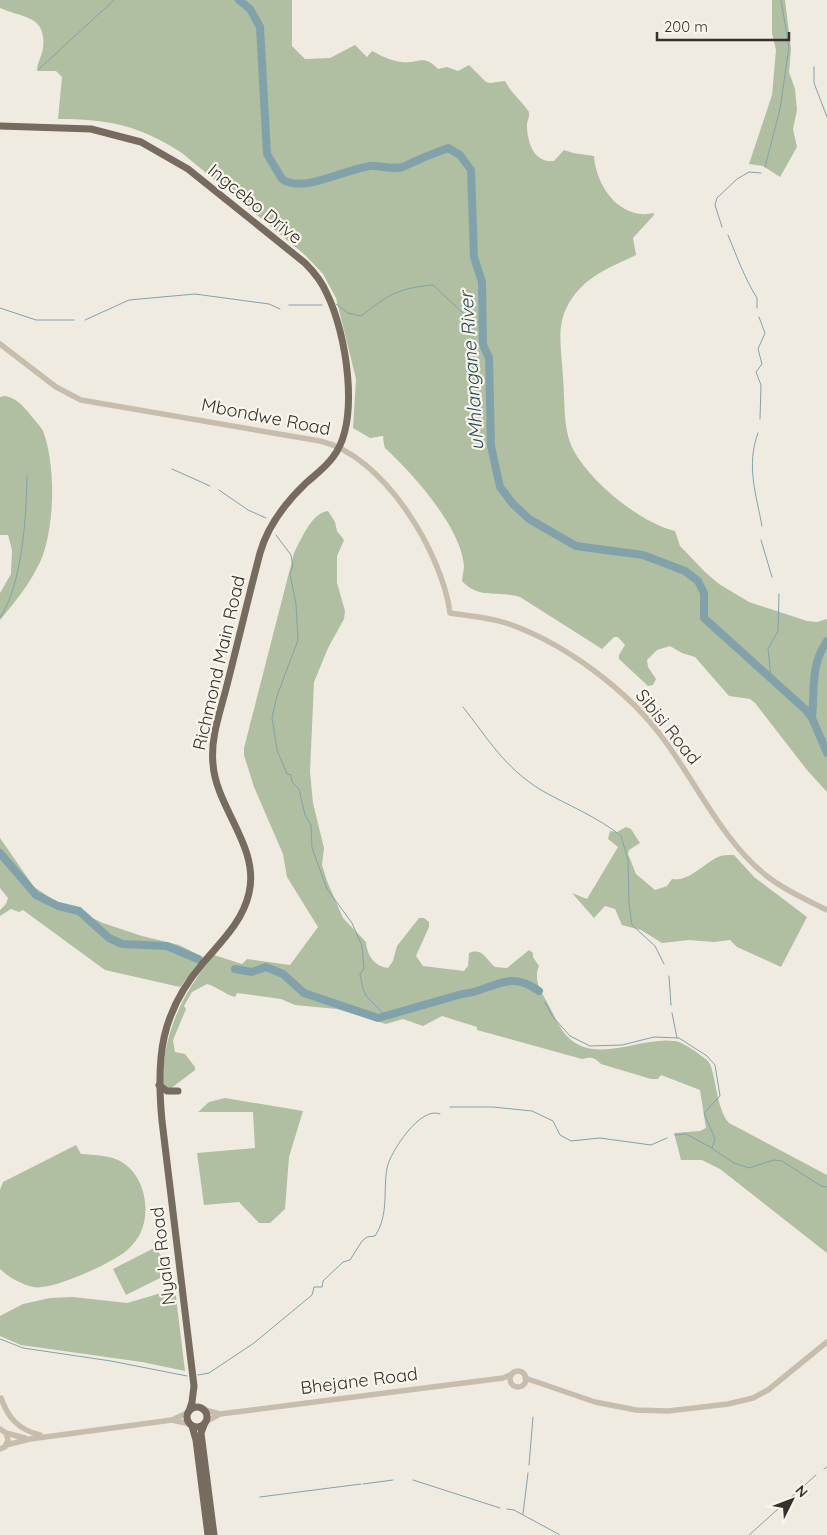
<svg xmlns="http://www.w3.org/2000/svg" width="827" height="1535" viewBox="0 0 827 1535" font-family="Quicksand,sans-serif">
<rect width="100%" height="100%" fill="#f0ebe0"/>
<g fill="#b0bea1">
<path d="M0 0H292V46L305 59 330 58 355 45 367 57 372 51C382 56 391 61 402 62 419 64 423 53 438 69L447 67 458 71 469 65 486 82 490 83 505 81C511 93 522 101 529 112 530 118 526 122 527 128 528 145 535 163 554 161L564 150 573 153 594 156C596 186 620 221 654 213V215L633 238 636 255C609 268 585 276 569 303 555 326 562 352 563 377 565 399 563 426 571 445 586 479 640 523 675 531L680 546 705 572 719 584 749 602 807 621 817 622 827 619V792L807 770 755 703 750 699 729 696 695 657 682 653 670 646 657 650 647 660 648 667 656 679 653 685 648 686 619 659V655L625 645 618 637H614L602 649 520 597C498 590 479 600 462 581 462 576 464 571 464 566 461 527 413 474 385 448 380 433 390 435 370 438L353 428 356 379 336 298 323 274 305 255 182 153C139 125 108 119 58 119L62 77 56 71H37C37 63 42 56 43 48 47 15 22 18 0 8Z"/>
<path d="M772 0H785L791 49 789 72 795 89 797 110 793 129 797 147 780 177 763 166 749 164 772 95 776 50 772 33Z"/>
<path d="M5 396C16 398 21 404 29 413 33 419 40 425 43 431 56 465 55 526 41 560 31 582 16 601 0 620V593L11 574 12 550 8 535H0V397Z"/>
<path d="M328 511 335 522 337 531 344 540 337 556V583L345 611 344 619 328 648 314 682 310 772 313 803 324 848 322 865 327 881 343 918 366 942C367 954 373 966 388 968L393 961 397 946 419 918H424L429 922V927L416 956 423 966 464 971 468 966 469 953C483 947 486 960 495 967L507 968 529 950 533 953V957L539 966C533 981 541 991 548 1004 554 1014 558 1026 565 1034 593 1067 640 1036 674 1041 684 1042 699 1054 707 1060 716 1067 715 1108 729 1123L827 1175V1253L720 1169 702 1160H681L674 1133 700 1131 706 1128 700 1090 661 1075 658 1079H651L601 1064C593 1057 593 1057 582 1059L477 1030V1027L442 1016 423 1026 403 1019 386 1024 337 1009 295 1005 281 999 237 993 235 997C224 994 218 987 207 984L192 992 184 1006 186 1009 173 1040 175 1052 185 1054 195 1067V1070L170 1089 163 1084C162 1034 183 992 214 955L242 964 247 959 290 965 318 927 287 877 283 854 254 787 244 755V748L294 553C301 540 311 513 328 511Z"/>
<path d="M626 827 631 829 640 843 629 850 628 854 636 874 655 890 667 886 672 879C689 882 703 864 718 857 722 855 728 855 734 855L754 877 807 917 781 967 737 947 730 940 714 942 689 940 662 943 641 930 622 925 615 909 605 906 594 918 572 893 587 899 618 847 608 839 610 831 617 832Z"/>
<path d="M0 838 34 887 54 900 103 923 142 936 179 945 203 957 180 987 105 970 23 910 19 912 11 909 0 916V910L6 904 8 898 0 888Z"/>
<path d="M225 1098 303 1111 289 1157 285 1209 270 1223H259L239 1202 204 1205 197 1153 255 1148 253 1112H198L209 1102Z"/>
<path d="M76 1145 81 1154C94 1155 106 1155 118 1160 144 1172 152 1210 140 1234 137 1240 130 1248 125 1252 109 1264 52 1291 33 1287 21 1284 8 1277 0 1269V1190L3 1182Z"/>
<path d="M156 1247 170 1273 126 1295 113 1269Z"/>
<path d="M175 1289 185 1371 142 1362 21 1345 0 1336V1316L23 1304 50 1298 73 1297 127 1303Z"/>
</g>
<g fill="none" stroke-linecap="round" stroke-linejoin="round">
<g stroke="#82a2ab" stroke-width="1">
<path d="M814 67V83L827 117"/>
<path d="M39 69 114 0"/>
<path d="M765 167 780 109 789 47 781 0"/>
<path d="M722 227 715 205 717 198 737 179 749 172 761 173"/>
<path d="M728 235C737 257 745 279 757 298V308"/>
<path d="M336 304 348 313 361 316C388 295 398 288 433 285L465 315 482 324 483 329"/>
<path d="M289 305H322"/>
<path d="M0 308 36 320H74"/>
<path d="M759 317 765 333 758 349 762 364 756 372 761 385 760 419"/>
<path d="M85 320 129 300 195 294 269 304 280 309"/>
<path d="M758 433C746 465 756 494 762 526"/>
<path d="M172 469 210 486"/>
<path d="M219 490 248 510 266 518"/>
<path d="M276 535 291 555 293 566 290 574 296 604 298 640 277 696 272 717 277 750 287 774 291 775 292 782 299 789 305 815 311 825 312 848 327 889 352 923 362 946 364 968 360 974 363 989 367 997 382 1012 384 1018"/>
<path d="M761 540 772 577"/>
<path d="M0 618C23 582 26 518 27 476"/>
<path d="M771 677 768 649 778 631 779 594"/>
<path d="M463 707C489 740 504 767 541 790 567 805 598 817 621 836L628 860 629 903 632 925 655 946 664 964"/>
<path d="M669 976 671 1005"/>
<path d="M545 1002 553 1017 570 1036 590 1046 622 1045 654 1037 679 1038 707 1056 715 1065 720 1096 704 1113 715 1139 712 1148 714 1150 734 1163 749 1168 774 1160 782 1161 821 1186 827 1187"/>
<path d="M672 1013 677 1038"/>
<path d="M450 1107H493L532 1111 553 1121 560 1135 571 1141 600 1138 651 1145 667 1138"/>
<path d="M675 1135 686 1134 712 1148"/>
<path d="M0 1339 23 1348 111 1361 187 1376"/>
<path d="M198 1375 209 1373 254 1343 312 1295 314 1287H322L323 1281 343 1262 350 1260 362 1241 367 1237 375 1236C389 1215 383 1191 387 1168 390 1152 421 1105 440 1114"/>
<path d="M529 1465 533 1417"/>
<path d="M824 1469 827 1467"/>
<path d="M413 1480 500 1508"/>
<path d="M363 1484 393 1480"/>
<path d="M260 1497 361 1484"/>
<path d="M507 1509 514 1510 560 1535"/>
<path d="M523 1514 528 1473"/>
<path d="M749 1535 816 1475"/>
</g>
<g stroke="#82a2ab" stroke-width="8">
<path d="M239 0 250 9 260 27 267 154 282 179C303 194 344 169 371 166 381 165 396 171 405 166 419 159 433 154 448 148L460 155 471 170 474 257 482 282 483 345 489 358 491 446 500 487 513 504 529 519 576 546 643 555 685 571 698 581 704 593V618L806 710 812 718 827 753"/>
<path d="M812 718C815 688 810 666 827 641"/>
<path d="M0 853 36 895 58 906 79 911 109 938 122 944 167 946 198 959"/>
<path d="M235 969 252 972 266 967 283 974 304 993 378 1018 462 994C491 992 507 968 539 991"/>
</g>
<g stroke="#c8bdad" stroke-width="5.5">
<path d="M0 344 56 387 81 400 320 441C383 455 442 552 450 613 469 616 488 617 506 623 565 643 629 691 665 741 698 786 723 842 768 877 786 891 807 900 827 910"/>
<circle cx="518" cy="1379" r="8"/>
<path d="M525 1378 595 1402 636 1410 668 1411 728 1404 753 1398 768 1390 827 1342"/>
<path d="M1 1398C8 1418 19 1430 40 1435"/>
<path d="M205 1410 220 1414 503 1378 512 1374"/>
<path d="M174 1419 187 1413"/>
<path d="M207 1421 218 1415"/>
<path d="M0 1429 6 1433 8 1440 5 1447 0 1449"/>
<path d="M6 1433 25 1438"/>
<path d="M6 1445 30 1439 172 1420 190 1424"/>
</g>
<g stroke="#776a5e" stroke-width="7">
<path d="M0 126 91 129 141 142 188 169 305 263C314 272 322 282 327 294 346 332 361 421 333 457 326 467 315 475 306 483 285 503 268 525 260 553 249 595 239 638 228 681 222 707 210 736 213 764 216 808 260 847 249 893 243 921 221 942 203 963 160 1013 156 1058 162 1121L194 1386 192 1402 189 1411"/>
<path d="M159 1085 167 1091H178"/>
<circle cx="197" cy="1417" r="10"/>
<path d="M204 1425 201 1433 214 1535"/>
<path d="M192 1426 196 1440 208 1535"/>
</g>
</g>
<g text-anchor="middle" stroke-width="4.5" stroke-linejoin="round" paint-order="stroke">
<g font-size="18" fill="#37302b" stroke="#f8f5ec">
<text transform="translate(255 204) rotate(39)" y="6">Ingcebo Drive</text>
<text transform="translate(266 417) rotate(11)" y="6">Mbondwe Road</text>
<text transform="translate(219 663) rotate(-77)" y="6">Richmond Main Road</text>
<text transform="translate(668 727) rotate(51)" y="6">Sibisi Road</text>
<text transform="translate(163 1256) rotate(-97)" y="6">Nyala Road</text>
<text transform="translate(359 1381) rotate(-7)" y="6">Bhejane Road</text>
</g>
<g font-size="19" font-style="italic" fill="#244954" stroke="#f8f5ec">
<text transform="translate(471 371) rotate(-94)" y="7">uMhlangane River</text>
</g>
</g>
<g transform="translate(792 1500) rotate(48)" stroke="#f8f5ec" stroke-width="4" paint-order="stroke">
<path d="M0-4L9 19L0 12L-9 19Z" fill="#37302b"/>
<text y="-8" font-size="14" font-weight="bold" text-anchor="middle" fill="#37302b">N</text>
</g>
<path d="M657 32v8h132v-8" fill="none" stroke="#37302b" stroke-width="2.5"/>
<text x="664" y="32" font-size="15" fill="#37302b" stroke="#f8f5ec" stroke-width="4" paint-order="stroke">200 m</text>
</svg>
